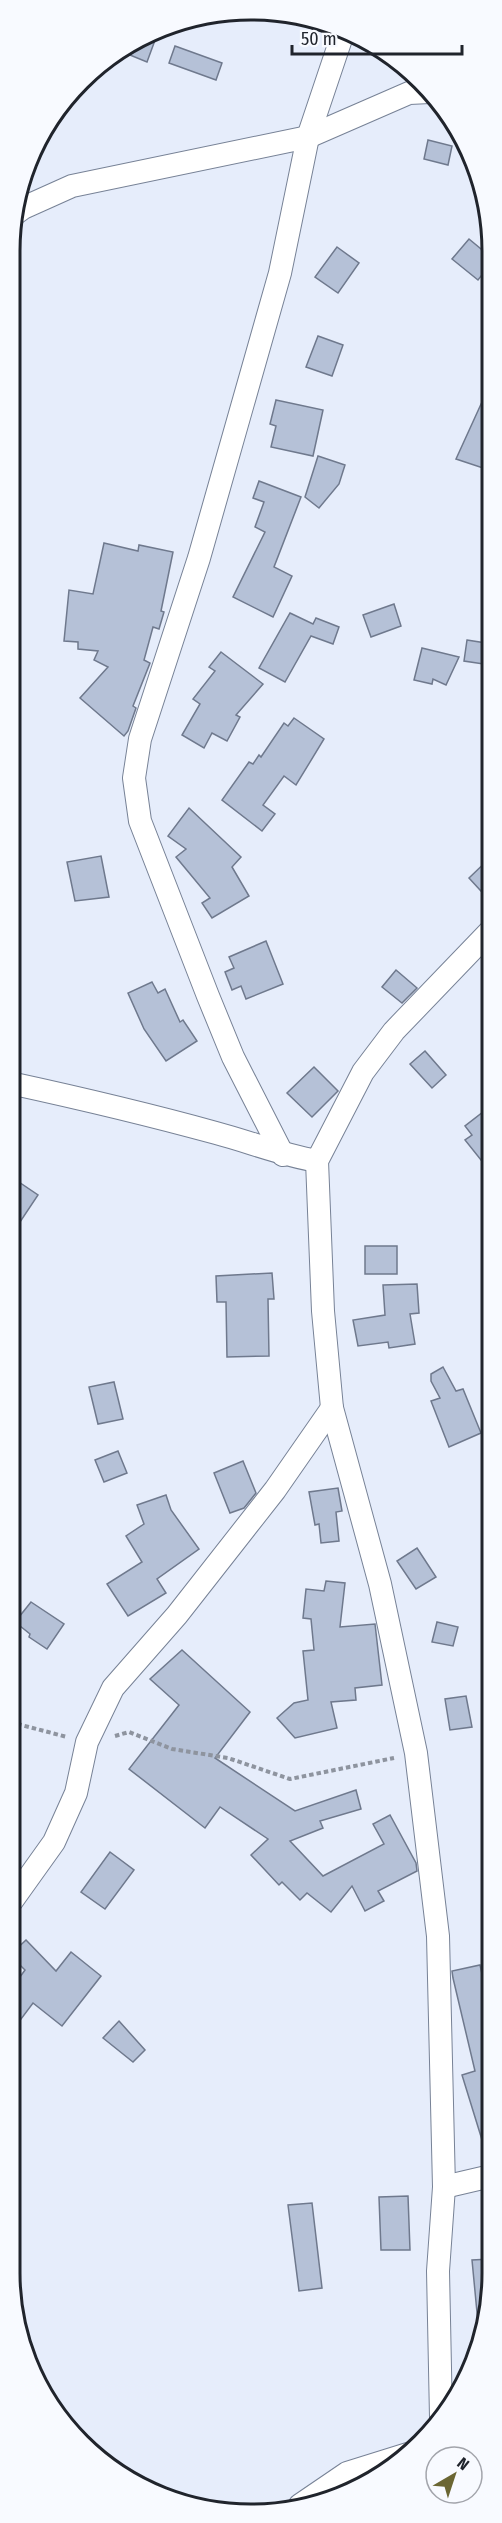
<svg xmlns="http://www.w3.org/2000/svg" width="502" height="2523" viewBox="0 0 502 2523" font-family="'Fira Sans Condensed',sans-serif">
<rect width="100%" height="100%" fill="#e6edfb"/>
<g fill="#b5c1d7" stroke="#6f798d" stroke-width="1.5">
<path d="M158 32 147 62 120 51Z"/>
<path d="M175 46 222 63 216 80 169 63Z"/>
<path d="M428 140 452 146 448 165 424 159Z"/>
<path d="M469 239 492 258V262L478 280 452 259Z"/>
<path d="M337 247 359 263 338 293 315 277Z"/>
<path d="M318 336 343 345 332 376 306 367Z"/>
<path d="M492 380V471L456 459Z"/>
<path d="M276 400 323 410 313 456 271 447 276 426 270 424Z"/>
<path d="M318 456 345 465 339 484 319 508 305 497Z"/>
<path d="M259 481 301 497 274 567 292 576 273 617 233 597 265 532 255 527 264 502 253 498Z"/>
<path d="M104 543 138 551 139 545 173 552 161 611 164 612 159 629 153 627 144 660 150 663 133 706 136 708 128 731 124 736 80 698 108 667 94 660 98 651 78 649V642L64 641 69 590 93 594Z"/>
<path d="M394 604 401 626 371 637 363 615Z"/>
<path d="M290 613 313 624 316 618 339 627 333 644 311 636 285 682 259 668Z"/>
<path d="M467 640 492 644 490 665 464 661Z"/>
<path d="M422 648 459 657 446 685 433 679 432 684 414 680Z"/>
<path d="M221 652 263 684 236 715 240 717 227 741 212 733 204 748 182 735 200 704 193 699 215 671 209 667Z"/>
<path d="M294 718 324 739 296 785 284 776 263 805 275 814 262 831 222 800 249 762 253 764 259 755 261 757 284 723 288 726Z"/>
<path d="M189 808 241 857 232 867 249 896 212 918 202 903 210 898 176 857 186 849 168 836Z"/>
<path d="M101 856 109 897 75 901 67 862Z"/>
<path d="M492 856V903L469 878Z"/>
<path d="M266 941 283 984 246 999 241 986 232 990 225 972 234 968 229 957Z"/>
<path d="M396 970 417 988 402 1003 382 987Z"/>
<path d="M152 982 158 993 165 989 180 1022 183 1020 197 1041 166 1061 144 1029 128 993Z"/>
<path d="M425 1051 446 1075 432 1088 410 1064Z"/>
<path d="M314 1067 338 1091 312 1117 287 1093Z"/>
<path d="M492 1105V1161L488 1155 481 1160 465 1140 472 1135 465 1126Z"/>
<path d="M10 1176 38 1195 10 1237Z"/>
<rect x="365" y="1246" width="32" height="28"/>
<path d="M272 1273 274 1299H268L269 1356 227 1357 226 1302H217L216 1276Z"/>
<path d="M417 1284 419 1313 410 1314 415 1344 389 1348 388 1342 358 1346 353 1320 385 1315 383 1285Z"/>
<path d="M443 1367 456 1391 463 1389 481 1433 449 1447 431 1401 440 1398 431 1381V1374Z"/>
<path d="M114 1382 123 1419 98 1424 89 1387Z"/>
<path d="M118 1451 127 1473 104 1482 95 1460Z"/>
<path d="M243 1461 256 1493 244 1508 230 1513 214 1473Z"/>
<path d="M338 1488 342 1511 336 1512 339 1541 321 1543 319 1524 315 1525 309 1492Z"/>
<path d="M166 1495 171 1510 199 1549 157 1579 166 1593 128 1616 107 1584 142 1562 126 1536 144 1524 137 1505Z"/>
<path d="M417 1548 436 1577 416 1589 397 1561Z"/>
<path d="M326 1581 345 1583 340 1627 375 1624 382 1685 355 1688 356 1700 331 1702 337 1728 295 1738 277 1718 294 1703 308 1700 303 1651 314 1650 311 1619 303 1618 306 1589 324 1591Z"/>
<path d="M31 1602 64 1624 47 1649 29 1637 30 1634 15 1622Z"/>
<path d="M437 1622 458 1627 453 1646 432 1642Z"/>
<path d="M182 1650 250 1712 215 1758 295 1811 356 1790 361 1809 320 1821 323 1828 290 1841 323 1876 384 1844 373 1824 390 1815 416 1863 417 1871 378 1891 384 1901 365 1911 352 1886 331 1912 307 1893 300 1900 282 1882 279 1885 251 1855 268 1839 220 1807 205 1828 129 1769 179 1705 150 1679Z"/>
<path d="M466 1696 472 1727 450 1730 445 1699Z"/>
<path d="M110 1852 134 1870 105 1909 81 1892Z"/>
<path d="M26 1940 56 1971 71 1952 101 1976 62 2026 33 2003 9 2035V1992L25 1970 10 1955Z"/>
<path d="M480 1965 488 2001H491V2155L487 2156 462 2075 475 2071 453 1978 452 1971Z"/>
<path d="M119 2021 145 2050 133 2062 103 2038Z"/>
<path d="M408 2196 410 2250H381L379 2197Z"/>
<path d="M312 2203 322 2288 299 2291 288 2205Z"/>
<path d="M491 2259V2303L484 2323H478L472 2260Z"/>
</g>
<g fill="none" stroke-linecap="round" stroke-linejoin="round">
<defs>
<g id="street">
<path d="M12 216 23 208 72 186 308 137 409 93 430 92"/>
<path d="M10 1083C79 1098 147 1114 216 1133 250 1142 282 1155 317 1161"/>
<path d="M283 1155 233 1057 208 996 140 821 134 778 140 739 199 558 280 273 308 137 344 30"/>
<path d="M9 1905 54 1842 76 1793 87 1742 113 1688 177 1615 275 1490 332 1408"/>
<path d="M444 2187 491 2176"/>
<path d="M441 2417 438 2271 444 2187 438 1936 416 1753 380 1584 332 1408 323 1311 317 1161 363 1072 394 1031 492 929"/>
<path d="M300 2505 347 2473 411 2453"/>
</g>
</defs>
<use href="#street" stroke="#778296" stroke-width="24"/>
<g stroke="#8e949f" stroke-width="4" stroke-dasharray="4.5 3" stroke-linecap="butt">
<path d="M10 1722 67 1737"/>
<path d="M115 1736 129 1732 172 1749 228 1758 290 1779 394 1758"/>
</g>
<use href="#street" stroke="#fff" stroke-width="22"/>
</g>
<path d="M0 0H502V2523H0ZM251 20H251A231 231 0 0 1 482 251V2273A231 231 0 0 1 251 2504H251A231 231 0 0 1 20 2273V251A231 231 0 0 1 251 20Z" fill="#f8faff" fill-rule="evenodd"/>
<path fill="none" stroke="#20242c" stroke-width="3" d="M251 20H251A231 231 0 0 1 482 251V2273A231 231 0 0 1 251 2504H251A231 231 0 0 1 20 2273V251A231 231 0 0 1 251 20Z"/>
<g transform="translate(454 2475) rotate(39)"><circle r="28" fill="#f8faff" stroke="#a2a4ab" stroke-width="1.5"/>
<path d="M0-4.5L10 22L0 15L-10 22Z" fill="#6b6633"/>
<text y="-9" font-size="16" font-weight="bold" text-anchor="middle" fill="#20242c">N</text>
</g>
<path d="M292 45v9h170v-9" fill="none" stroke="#20242c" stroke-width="3"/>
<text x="301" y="45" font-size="18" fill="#20242c" stroke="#f8faff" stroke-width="4.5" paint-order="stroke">50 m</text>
</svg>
